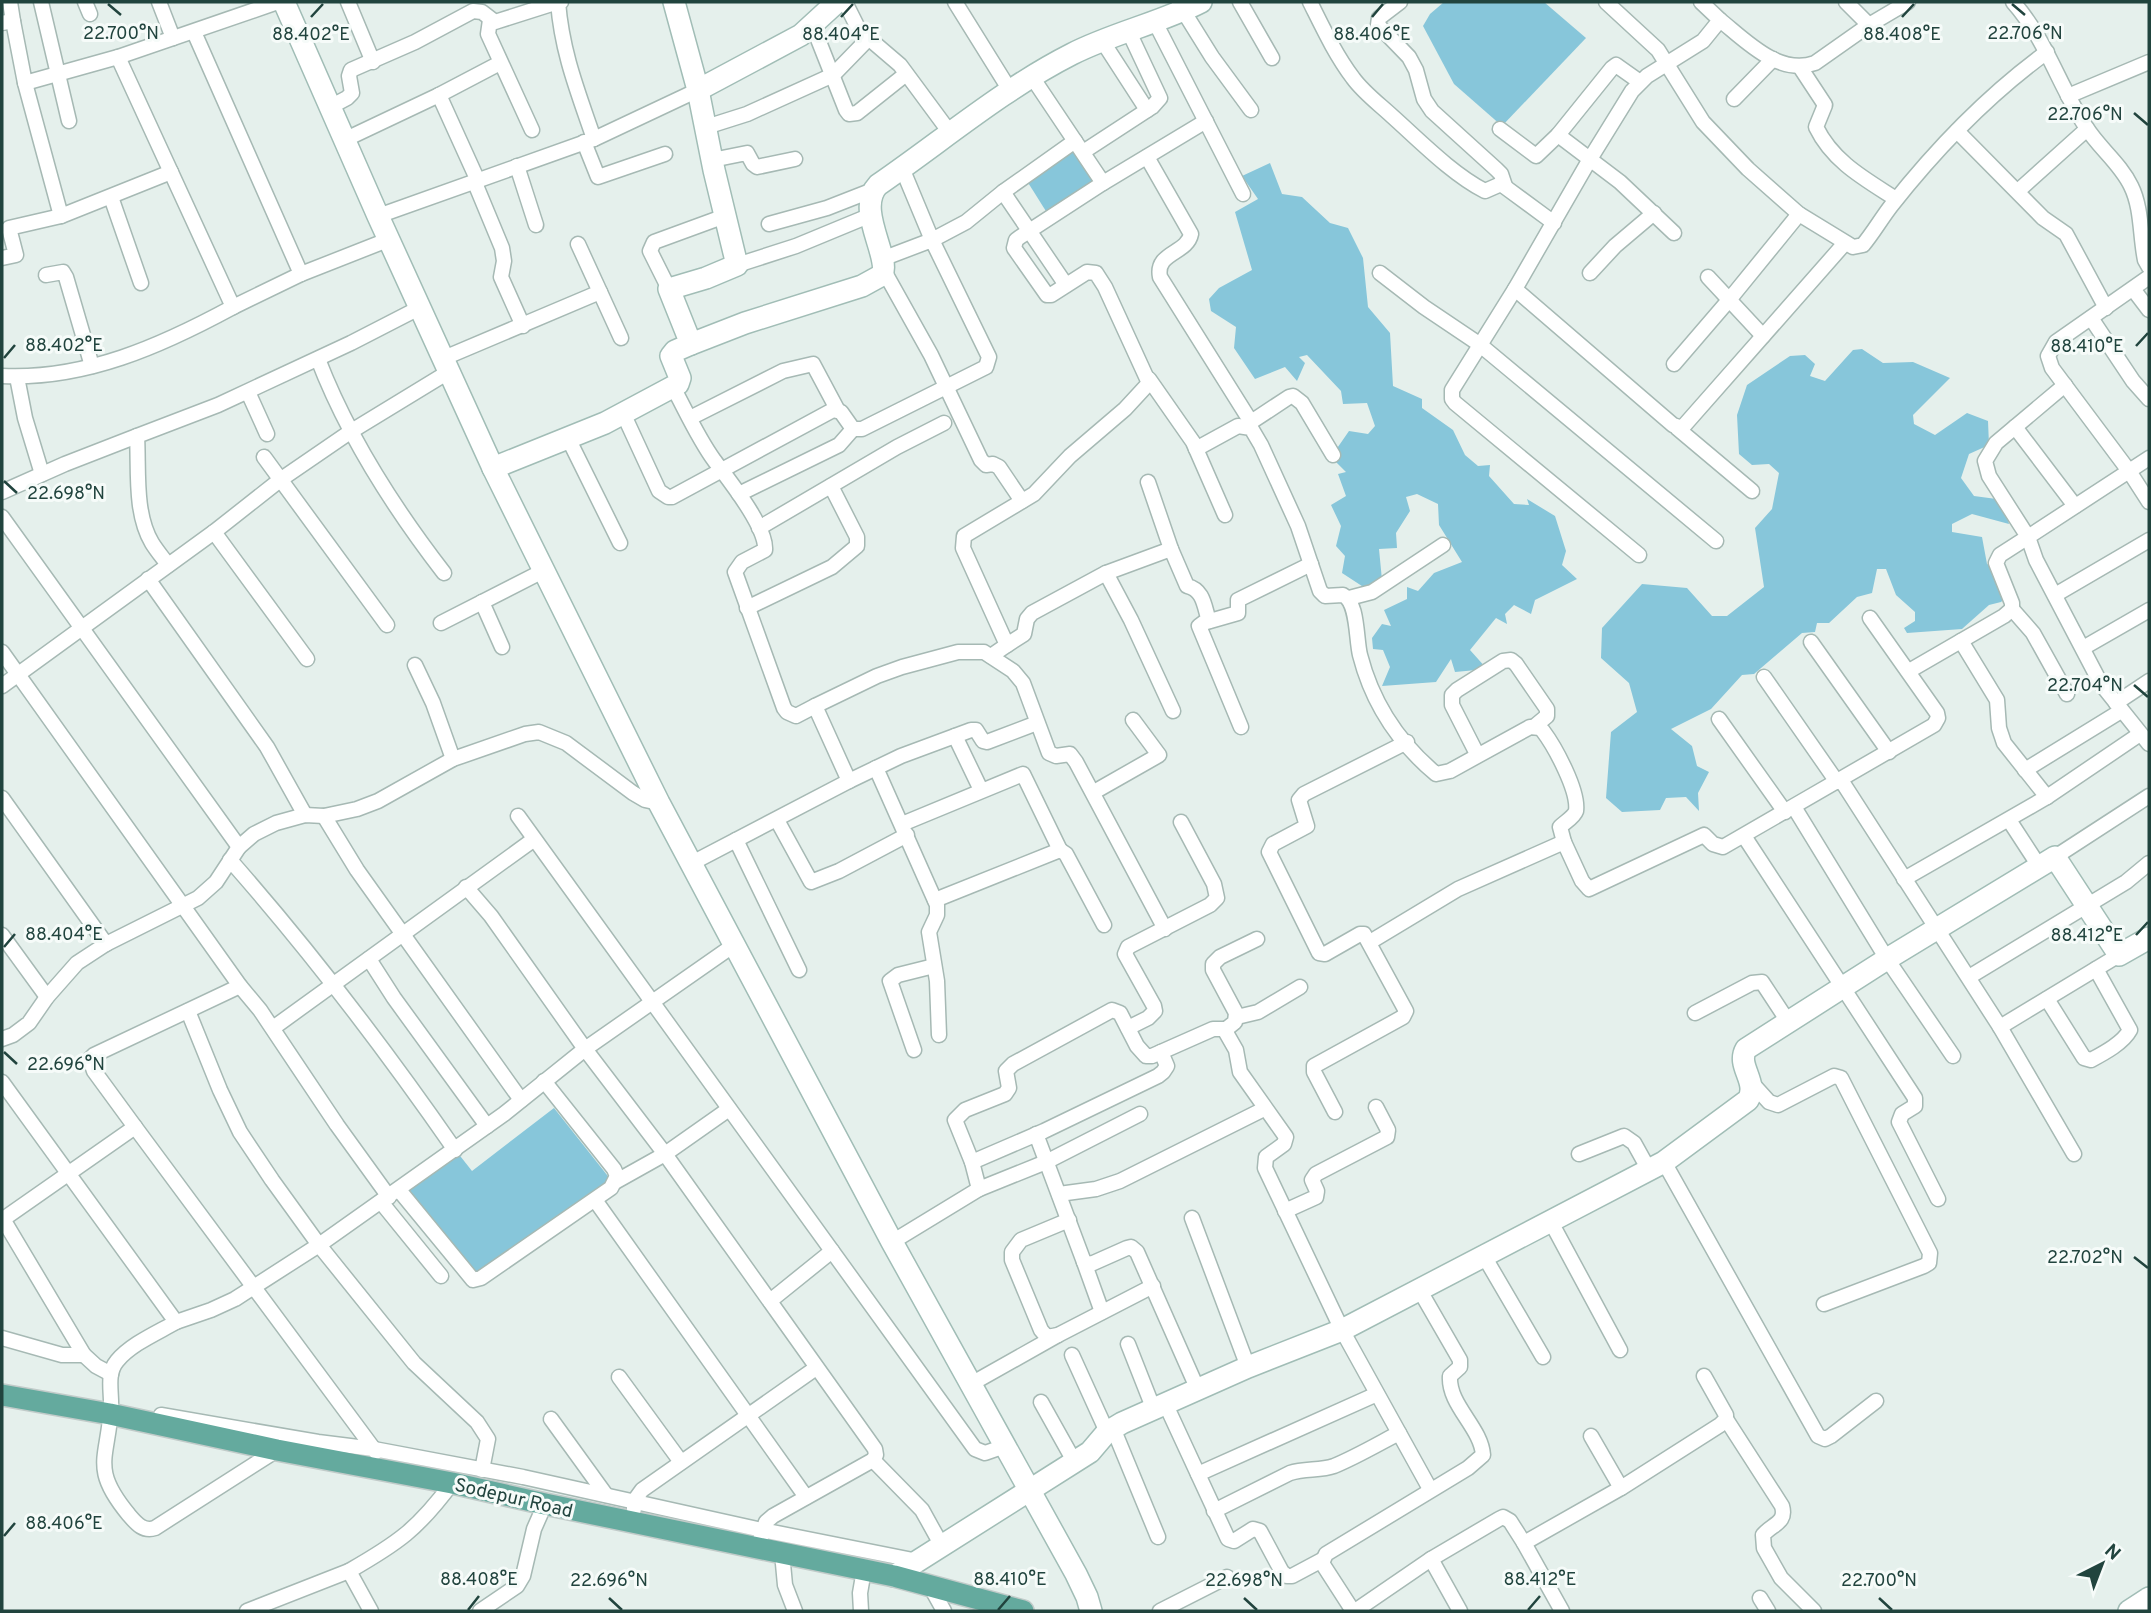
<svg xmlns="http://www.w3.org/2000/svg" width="2151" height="1613" viewBox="0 0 2151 1613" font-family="Overpass,sans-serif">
<rect width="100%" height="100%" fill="#e5f0ec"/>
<g fill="#87c6da">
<path d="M1444 2H1544L1586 38 1502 126 1454 84 1423 26 1430 14Z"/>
<path d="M1068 151 1079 153 1094 176 1089 191 1049 216 1027 181Z"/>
<path d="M1270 163 1282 194 1302 197 1330 223 1348 228 1363 258 1368 307 1390 333 1393 386 1422 399V408L1453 430 1465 455 1478 466 1490 465 1489 476 1514 504 1529 505 1527 499 1555 516 1566 551 1562 565 1577 579 1535 600 1531 614 1514 605 1505 614 1507 624 1496 618 1470 650 1487 669 1455 672 1451 659 1436 682 1382 686 1390 667 1383 650 1373 649 1372 638 1382 624 1391 626 1384 610 1407 599V587L1418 591 1434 573 1462 562 1439 525 1438 504 1417 494 1406 497 1410 511 1396 533 1397 548 1379 549 1382 580 1365 588 1342 573 1345 556 1336 546 1341 526 1331 505 1346 496 1338 474 1346 472 1331 457 1349 431 1368 434 1375 426 1367 403 1343 404 1341 391 1307 355 1299 357 1305 363 1297 381 1285 367 1255 379 1234 348 1236 327 1211 311 1209 299 1219 288 1252 270 1235 212 1258 199 1242 176Z"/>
<path d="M1862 349 1883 363 1913 362 1950 378 1913 415 1914 424 1935 435 1967 413 1988 421 1989 445 1969 454 1961 478 1974 496 2004 500 2009 524 1972 514 1952 524V532L1982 537 1987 564 1999 569 2007 596 2001 602 1989 605 1962 629 1907 633 1904 628 1915 621V612L1896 595 1886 569H1877L1872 593 1857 597 1829 623H1817L1815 632 1802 633 1754 674 1742 675 1711 709 1671 729 1692 746 1697 766 1709 772 1698 793 1699 811 1686 797 1666 798 1660 810 1622 812 1606 798 1611 732 1637 712 1629 683 1601 658 1602 628 1642 584 1687 588 1712 616H1727L1764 587 1755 528 1772 509 1779 473 1769 464 1752 465 1739 454 1737 415 1747 385 1790 356 1805 355 1815 364 1810 376 1825 381 1853 350Z"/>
<path d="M554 1108 611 1180 477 1277 402 1190 457 1152 472 1171Z"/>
</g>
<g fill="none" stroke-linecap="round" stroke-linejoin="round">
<defs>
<g id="street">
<path d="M10 2 13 21"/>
<path d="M41 2 69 121"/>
<path d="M85 2 90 14"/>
<path d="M159 2 173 38"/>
<path d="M348 2 373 62"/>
<path d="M561 2H558C562 53 578 92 594 139L698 90"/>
<path d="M845 2 859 30 900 65 951 134"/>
<path d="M955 2 1011 92"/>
<path d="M1240 2 1272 58"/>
<path d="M1310 2C1323 28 1335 54 1353 78 1363 92 1379 104 1392 116 1420 141 1452 174 1485 191L1501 184 1554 223"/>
<path d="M1400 2 1379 18 1378 25 1409 57 1416 70 1424 99 1432 111 1496 169 1501 174 1505 186"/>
<path d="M1606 2 1658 50 1703 122 1748 169 1799 214 1853 247 1863 245C1873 233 1881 219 1891 206 1936 149 1988 95 2047 52"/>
<path d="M1846 2 1869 25"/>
<path d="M2013 2C2046 39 2059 86 2086 127 2099 148 2120 163 2131 186 2142 208 2140 236 2145 260L2149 267"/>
<path d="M1179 4 1212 57 1251 110"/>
<path d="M490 20 488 34 532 130"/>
<path d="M1720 20C1746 41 1779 76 1815 63L1869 25 1908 2"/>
<path d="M1155 22 1243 194"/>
<path d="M2 23 13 21 25 83 118 57 278 2"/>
<path d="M812 24 846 110 849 114 857 113 906 74"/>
<path d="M194 32 301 274"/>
<path d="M1103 42 1147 110"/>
<path d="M1800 67 1825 105 1816 127C1833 162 1865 179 1896 199"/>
<path d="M25 83 61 216 171 172"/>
<path d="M439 95 478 181"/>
<path d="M2068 96 2149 62"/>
<path d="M1734 99 1773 59"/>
<path d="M330 107 347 98 352 93 349 76 351 70 415 42 473 11 482 12 495 22 558 2"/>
<path d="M706 127 747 114 833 75 868 39"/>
<path d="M1500 129 1536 156 1558 135 1612 68 1616 65 1640 82"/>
<path d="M1957 131 2043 218 2066 234 2106 308"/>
<path d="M1558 135 1620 182 1674 233"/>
<path d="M344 140 439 95 500 63"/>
<path d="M584 142 598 177 665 154"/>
<path d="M1083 152 1152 107 1160 98 1129 32"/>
<path d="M1147 157 1191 234C1187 254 1155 252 1160 277L1251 422"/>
<path d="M712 160 747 153 753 164 757 167 795 159"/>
<path d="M517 166 536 225"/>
<path d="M902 168 932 240 966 222 1003 192 1075 141"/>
<path d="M475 183 502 248 504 261 501 277 523 326"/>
<path d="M1103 183 1206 121"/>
<path d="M2018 191 2087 129"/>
<path d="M1003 192 1066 285"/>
<path d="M111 197 141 283"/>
<path d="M378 216 594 139"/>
<path d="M769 224 827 208 873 190"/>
<path d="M2 258 16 255 9 228 61 216"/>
<path d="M737 265 796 246 871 215"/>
<path d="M884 271 931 355 981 460 986 465 993 464 999 467 1022 501"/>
<path d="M1380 273 1424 307 1479 344 1716 541"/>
<path d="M1590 273 1615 246 1654 213"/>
<path d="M46 275 63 272 66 277 92 366"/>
<path d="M1708 277 1763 336"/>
<path d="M2149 277 2056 342 2048 356 2052 368 2129 471 2149 502"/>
<path d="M669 289 650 251 654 242 725 216"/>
<path d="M1515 289 1673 425 1682 428 1845 243"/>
<path d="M2133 289 2149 310"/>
<path d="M600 292 621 338"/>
<path d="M233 307 301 274 390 239"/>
<path d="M2091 318 2133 381 2149 399"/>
<path d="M444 358 600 292 578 244"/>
<path d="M318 359C348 437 393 507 444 573"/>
<path d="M1674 364 1729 300 1799 214"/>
<path d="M2 376C85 380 161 346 233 307L118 57"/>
<path d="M17 377 25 418 42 474"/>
<path d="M1149 379 1193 442 1225 515"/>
<path d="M673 387C686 411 698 438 714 460 728 479 767 527 765 550L742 562 735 572 784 708 787 712 796 716 815 706 849 781 692 863"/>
<path d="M248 392 267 434"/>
<path d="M623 413 659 491 668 497H672L833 410 841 412 853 429H862L986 367 989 357 932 240 882 259"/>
<path d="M690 418 783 371 813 364 837 409"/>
<path d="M1245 426 1289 397 1293 396 1302 403 1333 455"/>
<path d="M2015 427 2075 506"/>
<path d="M1677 428 1752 491"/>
<path d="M568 438 620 543"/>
<path d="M1196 449 1238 426 1251 428 1261 445 1298 526 1320 591 1325 596 1343 595C1358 602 1356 639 1360 655 1372 702 1399 743 1436 774L1450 771 1530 727 1540 728 1543 731C1555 747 1579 791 1576 811 1574 817 1565 822 1560 827L1564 842"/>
<path d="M264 457 387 625"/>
<path d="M2149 458 2028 537 2036 560 2101 684 2149 744"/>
<path d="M2 492 65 464 137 436"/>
<path d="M739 494 839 445 853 429"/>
<path d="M2 517 239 847"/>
<path d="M759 528 897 447 944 423"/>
<path d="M214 532 307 659"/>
<path d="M1171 549 1187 586C1204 590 1204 606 1209 621"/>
<path d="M1639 555 1455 403 1452 399V390L1515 289 1590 159 1632 91 1647 76 1703 41 1720 20 1701 2"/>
<path d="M168 565C163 558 157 551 152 543 134 513 139 469 137 436L218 405 351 343 421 307"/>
<path d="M1106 573 1131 620 1173 711"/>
<path d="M148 579 267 747 305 815"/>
<path d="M2055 595 2149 540"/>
<path d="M1349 598 1372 592 1443 545"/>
<path d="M482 602 502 647"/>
<path d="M747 608 832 567 857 546V537L831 486"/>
<path d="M2012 609 2033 633 2067 694"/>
<path d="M441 623 545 570"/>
<path d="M1961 641 1997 700 1999 728 2004 743 2047 797"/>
<path d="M1811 642 1889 752"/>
<path d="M1007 645 1024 634 1027 619 1032 613 1106 573 1171 549 1148 482"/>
<path d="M2083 648 2149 610"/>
<path d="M2 652 240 986 260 1010 337 1125 389 1197"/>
<path d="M991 656 1007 645 963 548 964 536 1034 494 1070 456 1125 409 1149 383 1105 287 1096 273 1087 272 1051 295H1047L1014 248 1016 240 1020 237 1103 183 1032 77"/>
<path d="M415 665 433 703 453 759"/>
<path d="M1909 671 2004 616 2012 609V603L1996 563 2000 555 2028 537 1989 476 1985 461 1996 443 2065 385"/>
<path d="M1764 677 1837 782"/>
<path d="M2 686 214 532 280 480 350 432 450 371"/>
<path d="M2116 703 2149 681"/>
<path d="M815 706 877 676 902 667 958 652H984L1013 671 1023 683 1049 753 1056 756 1070 754 1076 762 1165 929"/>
<path d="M1719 719 1785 812"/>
<path d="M1241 727 1199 626 1203 623 1238 613V600L1311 564"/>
<path d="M955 736 981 790"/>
<path d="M1477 754 1452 705V695L1457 690 1503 661 1511 660 1516 664 1547 709V716L1535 726"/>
<path d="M876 768 937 905V915L929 932 937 981 939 1035"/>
<path d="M2025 770 2121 711"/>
<path d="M1841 780 2000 1027 2074 1154"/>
<path d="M849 781 901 756 971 730H976L983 741 987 742 1037 723"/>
<path d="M1094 792 1159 755 1133 720"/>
<path d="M2 798 106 944"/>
<path d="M1794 807 1887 959 1953 1056"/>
<path d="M324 816 357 870 521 1100"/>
<path d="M518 816 975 1449 985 1453 1005 1446"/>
<path d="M777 820 811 882 839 871 907 835"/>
<path d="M2009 820 2039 866"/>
<path d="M902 824 1023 774 1060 850"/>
<path d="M1744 836 1915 1098V1106L1902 1114 1899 1122 1938 1199"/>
<path d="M736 840 799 970"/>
<path d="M2055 857 2149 796"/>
<path d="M230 860C311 952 385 1049 455 1150"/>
<path d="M1904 879 2047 797 2140 734"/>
<path d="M466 887 491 916 585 1049 665 1154 875 1449 876 1455 873 1460 773 1516 766 1522 757 1549"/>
<path d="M935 900 1060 850 1066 854 1104 925"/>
<path d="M2 935 47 997"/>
<path d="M1370 942 1458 889 1564 842 1582 881 1589 889 1704 835 1713 844 1723 847 1934 725 1938 718 1937 713 1870 618"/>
<path d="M369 959 394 998 487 1126"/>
<path d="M1969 977 2126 882 2149 863"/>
<path d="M2047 999 2084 1058 2091 1060C2104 1053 2123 1043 2130 1030L2096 969"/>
<path d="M188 1011 220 1090 240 1132 272 1180 319 1245 414 1363 477 1422 488 1439 482 1470"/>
<path d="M1695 1013 1752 983 1762 982 1789 1023"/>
<path d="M1237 1017 1258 1012 1300 987"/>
<path d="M2000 1027 2119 955"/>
<path d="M273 1028 533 840"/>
<path d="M1128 1028 1148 1018 1155 1011 1154 1006 1125 954 1128 947 1210 905 1217 898 1214 884 1181 822"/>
<path d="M1225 1030 1235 1022 1236 1013 1213 970V964L1220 957 1257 939"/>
<path d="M2 1039 13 1035 29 1023 47 997 77 963 106 944 198 898 216 882 239 847 254 834 276 823 305 815 324 816 357 809 378 801 453 759 525 734 539 732 566 743 633 793 645 800 659 803"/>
<path d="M914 1050 890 981 898 975 934 966"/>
<path d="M1750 1081 1769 1102 1778 1105 1834 1076 1841 1078 1930 1253 1929 1263 1924 1266 1824 1304"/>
<path d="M2 1082 176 1322C157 1333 131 1344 117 1361 106 1374 112 1393 111 1408 108 1459 90 1468 129 1515 136 1523 143 1532 155 1528L277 1450"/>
<path d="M1335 1112 1314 1072V1066L1403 1017 1406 1011 1364 934H1360L1325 954 1319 953 1269 852 1273 844 1307 826 1299 800 1304 794 1407 742"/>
<path d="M135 1127 94 1071 90 1059 94 1055 240 986"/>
<path d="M1036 1134 1084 1262 1091 1264 1127 1248 1131 1247 1137 1252 1198 1390"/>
<path d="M1579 1154 1624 1136 1634 1143 1649 1170"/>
<path d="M972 1162 1044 1131 1158 1076 1163 1072 1167 1066 1161 1052"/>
<path d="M1664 1162 1818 1436 1825 1439 1831 1436 1876 1401"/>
<path d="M615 1182 665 1154 729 1109"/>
<path d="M979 1189 1046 1162 1140 1114"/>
<path d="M399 1190 473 1280 481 1278 611 1188 617 1176 614 1169 544 1081"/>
<path d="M1059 1194 1096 1189 1120 1181 1264 1109"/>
<path d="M595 1200 806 1497"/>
<path d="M381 1202 441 1276"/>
<path d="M1285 1211 1316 1197 1317 1191 1312 1180 1316 1174 1387 1137 1388 1130 1376 1107"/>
<path d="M1192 1218 1248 1367"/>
<path d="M3 1219 84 1355 96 1366 111 1374"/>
<path d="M2 1220 135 1127 376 1452"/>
<path d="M1069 1220 1021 1240 1012 1252V1260L1041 1330 1047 1337 1058 1335 1153 1286"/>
<path d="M1551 1222 1620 1350"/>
<path d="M892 1242 979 1189 972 1162 955 1120 965 1110 1005 1094 1009 1088 1006 1071 1013 1064 1112 1010 1120 1013 1137 1046 1146 1056H1152L1213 1029H1224L1236 1050 1240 1072 1286 1137 1284 1144 1266 1157 1265 1168 1342 1330 1399 1433C1378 1444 1356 1457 1334 1466 1320 1471 1305 1468 1290 1473L1214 1511"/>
<path d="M1484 1256 1543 1357"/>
<path d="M1084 1262 1102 1312"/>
<path d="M770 1301 832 1251"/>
<path d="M176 1322 211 1310 235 1299 319 1245 504 1114 585 1049 734 945"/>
<path d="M2 1338 62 1355H84"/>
<path d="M1128 1344 1154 1410"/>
<path d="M1072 1355 1107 1432"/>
<path d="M619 1377 681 1462"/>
<path d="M971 1384 1058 1335"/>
<path d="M1041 1402 1074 1461"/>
<path d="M1166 1405 1228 1539 1234 1541 1253 1529 1260 1531 1282 1572 1287 1576H1292L1322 1560"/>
<path d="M161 1415 318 1442 374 1449 523 1477 762 1530 918 1561"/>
<path d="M551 1419 606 1495"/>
<path d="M1726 1419 1782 1506C1787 1523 1772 1524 1763 1535L1764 1548 1781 1578 1814 1611"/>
<path d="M1113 1428 1158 1537"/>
<path d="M1399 1433 1430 1489"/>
<path d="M1591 1436 1621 1488"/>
<path d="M873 1460 922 1510 942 1546"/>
<path d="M1198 1474 1377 1394"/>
<path d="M634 1509V1501L642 1490 816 1368"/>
<path d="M1524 1543 1562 1611"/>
<path d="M782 1553 785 1585 795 1611"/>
<path d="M1431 1559 1460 1611"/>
<path d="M929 1584 944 1611"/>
<path d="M1760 1598 1768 1611"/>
<path d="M247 1611 349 1571"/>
<path d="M371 1611 349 1571C398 1543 418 1529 452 1483"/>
<path d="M480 1611 517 1586 523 1576 534 1529 545 1504"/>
<path d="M861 1611 860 1593 864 1570"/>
<path d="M1160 1611 1227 1577"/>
<path d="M1353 1611 1322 1563 1326 1554 1468 1468 1483 1455C1481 1427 1448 1405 1450 1376L1460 1367V1360L1419 1289"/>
<path d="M1355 1611 1431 1559 1499 1519 1503 1517 1510 1521 1524 1543 1621 1488 1720 1425 1726 1419V1415L1704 1376"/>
</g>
<g id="secondary">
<path d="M284 2 378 216 493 468 659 803 892 1242 1076 1574 1087 1597 1091 1611"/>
<path d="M698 90 801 35 837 2"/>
<path d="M691 344 745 323 862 286 882 275C891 257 855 209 878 185 942 141 1003 89 1072 54 1113 33 1160 23 1201 2"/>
<path d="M493 468 605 423 678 384 680 378 671 356 675 351 691 344 669 289 706 278 737 265 714 170 698 90 674 2"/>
<path d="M894 1576 1090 1452 1107 1432 1122 1423 1248 1367 1342 1330 1664 1162 1748 1100C1759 1082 1736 1066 1746 1049L1887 959 2055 857 2119 955 2149 938"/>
<path d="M2129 1611 2149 1598"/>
</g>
<path id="primary" d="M2 1395 110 1414 277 1450 452 1483 545 1504 894 1576 1023 1611"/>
</defs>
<use href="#street" stroke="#a6b9b4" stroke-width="17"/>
<use href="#secondary" stroke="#a1bdb6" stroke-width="24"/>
<use href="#primary" stroke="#c1cbc9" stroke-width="24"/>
<use href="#street" stroke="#fff" stroke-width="14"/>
<use href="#secondary" stroke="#fff" stroke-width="21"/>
<use href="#primary" stroke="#64aa9e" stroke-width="21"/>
</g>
<path fill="none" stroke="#21443e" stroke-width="2.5" d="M108 4 121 15M2012 4 2025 15M311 17 323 4M841 17 853 4M1372 17 1383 4M1902 17 1914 4M2134 113 2148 125M2136 346 2148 333M4 358 15 345M4 481 17 493M2134 685 2148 697M2136 935 2148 922M4 947 15 934M4 1052 17 1064M2134 1257 2148 1268M4 1536 15 1523M609 1598 622 1610M1244 1598 1257 1610M1879 1598 1892 1610M468 1610 479 1596M998 1610 1010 1596M1528 1610 1540 1596"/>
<g text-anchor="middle" stroke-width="6" stroke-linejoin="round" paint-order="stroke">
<g font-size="19" fill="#21443e" stroke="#f6fbf9">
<text transform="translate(514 1497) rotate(13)" y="7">Sodepur Road</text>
</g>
</g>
<g font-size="18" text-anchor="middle" fill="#21443e" stroke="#f6fbf9" stroke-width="6" stroke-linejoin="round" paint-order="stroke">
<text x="121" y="39">22.700°N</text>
<text x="2025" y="39">22.706°N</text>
<text x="311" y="40">88.402°E</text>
<text x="1372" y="40">88.406°E</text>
<text x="1902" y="40">88.408°E</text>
<text x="841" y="40">88.404°E</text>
<text x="2085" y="120">22.706°N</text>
<text x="64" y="351">88.402°E</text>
<text x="2087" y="352">88.410°E</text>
<text x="66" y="499">22.698°N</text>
<text x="2085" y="691">22.704°N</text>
<text x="64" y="940">88.404°E</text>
<text x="2087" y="941">88.412°E</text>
<text x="66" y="1070">22.696°N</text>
<text x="2085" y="1263">22.702°N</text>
<text x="64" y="1529">88.406°E</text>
<text x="479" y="1585">88.408°E</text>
<text x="1010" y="1585">88.410°E</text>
<text x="1540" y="1585">88.412°E</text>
<text x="609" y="1586">22.696°N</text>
<text x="1244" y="1586">22.698°N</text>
<text x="1879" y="1586">22.700°N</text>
</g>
<rect width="2151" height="1613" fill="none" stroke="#21443e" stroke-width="7"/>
<g transform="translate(2102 1564) rotate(42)" stroke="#f6fbf9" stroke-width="5" paint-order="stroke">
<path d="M0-5L12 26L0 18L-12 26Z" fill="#21443e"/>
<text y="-10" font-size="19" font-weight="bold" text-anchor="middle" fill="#21443e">N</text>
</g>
</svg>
